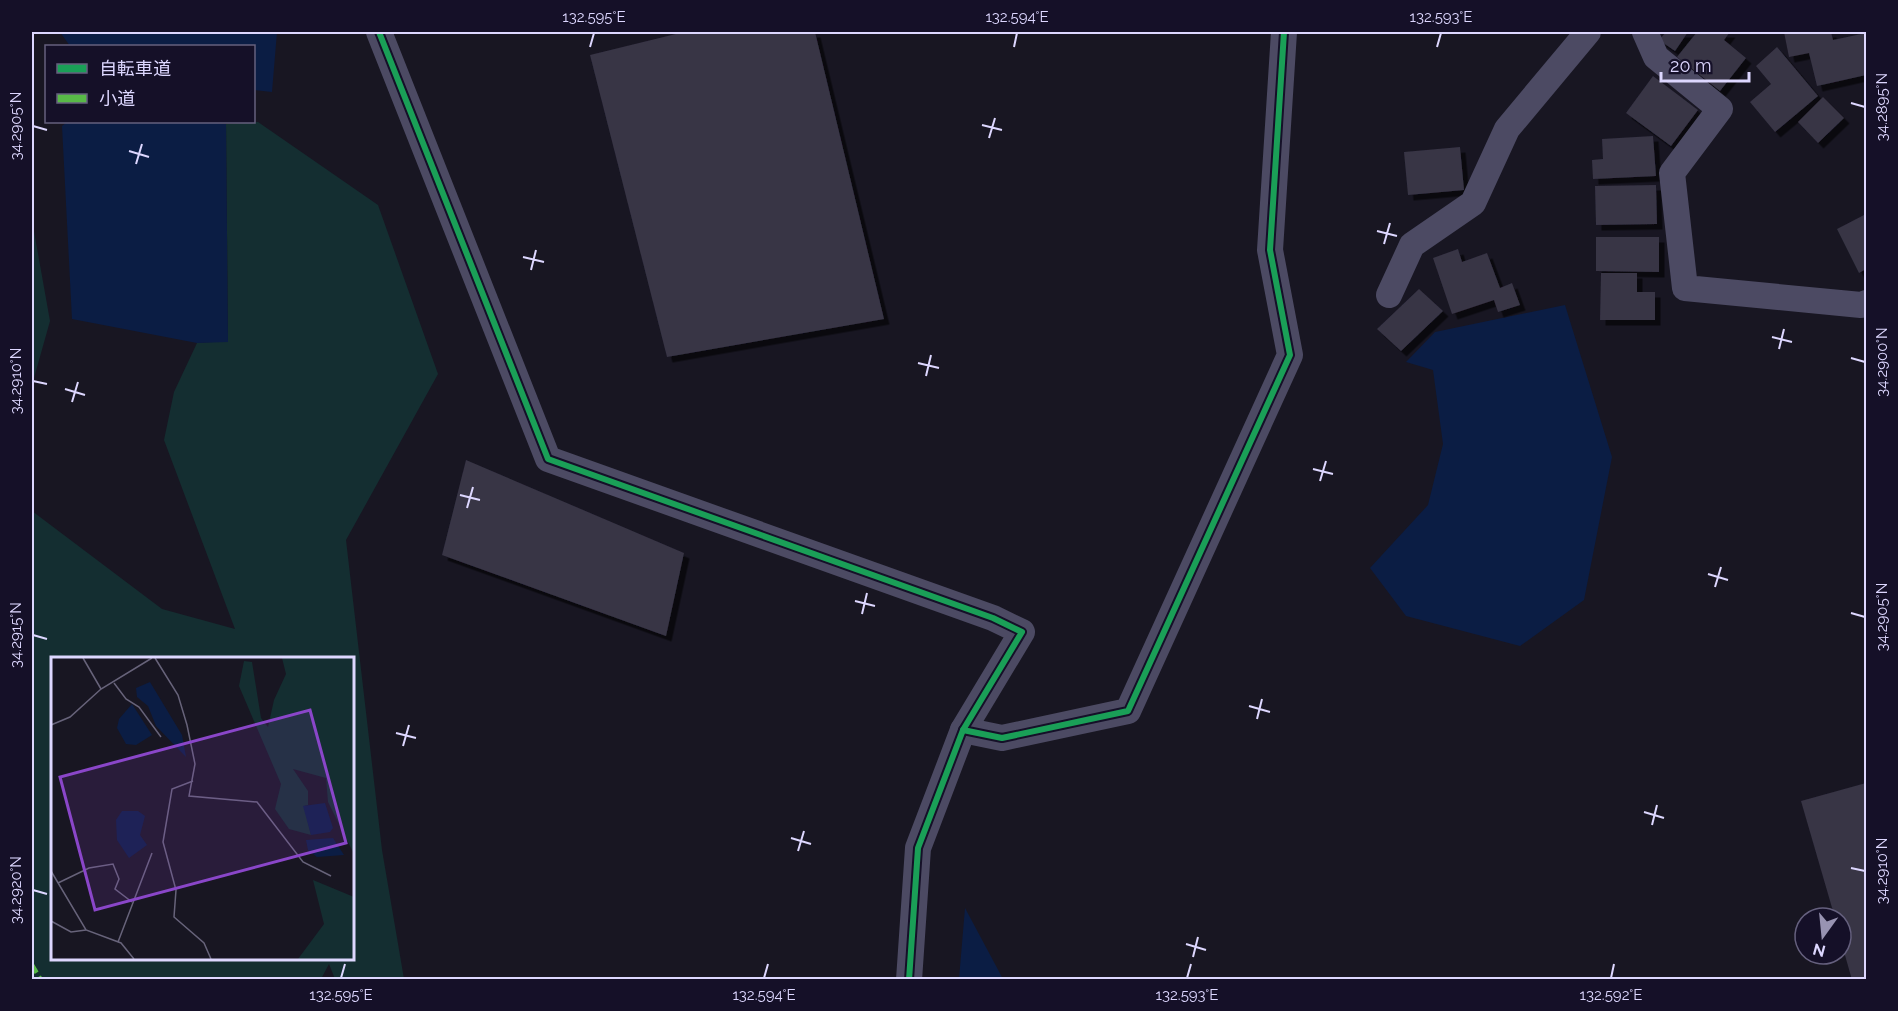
<svg xmlns="http://www.w3.org/2000/svg" width="1898" height="1011" viewBox="0 0 1898 1011" font-family="Raleway,'Noto Sans JP',sans-serif">
<defs>
<filter id="shadow"><feDropShadow dx="5.5" dy="5.5" stdDeviation="0" flood-color="#0009"/></filter>
</defs>
<rect width="100%" height="100%" fill="#181622"/>
<g fill="#142e31" fill-rule="evenodd">
<path d="M258 122 378 205 438 374 346 540 382 850 404 979H335L329 964 321 979H32V511L162 609 235 629 164 440 174 392 197 343 228 341 226 124ZM52 658H352V958H52Z"/>
<path d="M32 220 50 321 32 385Z"/>
</g>
<g fill="#0b1d44">
<path d="M60 32H277L272 92 254 90V46H70Z"/>
<path d="M67 122H208L226 124 228 342 197 343 72 319 62 126Z"/>
<path d="M1565 305 1612 457 1584 600 1520 646 1406 616 1370 568 1428 505 1443 444 1433 370 1406 362 1435 332Z"/>
<path d="M965 908 1003 979H959Z"/>
</g>
<g fill="#373445" filter="url(#shadow)">
<path d="M684 32H815L884 319 667 357 590 55Z"/>
<path d="M1666 32H1688L1675 51 1659 40Z"/>
<path d="M1697 32H1730L1724 40 1746 58 1720 91 1677 57Z"/>
<path d="M1784 32H1831L1833 40 1866 33V75L1817 86 1809 53 1789 57Z"/>
<path d="M1777 47 1818 96 1775 132 1750 102 1771 84 1756 66Z"/>
<path d="M1653 76 1698 110 1671 146 1626 113Z"/>
<path d="M1823 97 1844 118 1818 143 1798 122Z"/>
<path d="M1653 136 1656 176 1593 179 1592 160 1603 159 1602 139Z"/>
<path d="M1460 147 1464 190 1408 195 1404 152Z"/>
<path d="M1656 185 1657 224 1596 225 1595 186Z"/>
<path d="M1866 214V269L1859 273 1837 229Z"/>
<path d="M1596 237H1659V272L1596 271Z"/>
<path d="M1458 249 1462 262 1487 253 1500 288 1512 283 1520 305 1498 312 1494 300 1452 314 1433 258Z"/>
<path d="M1601 273H1637V292H1655V320H1600Z"/>
<path d="M1419 289 1443 311 1401 351 1377 329Z"/>
<path d="M466 460 684 553 666 636 442 555Z"/>
<path d="M1866 783V980H1852L1841 941V918H1835L1801 801Z"/>
</g>
<g fill="none" stroke-linecap="round" stroke-linejoin="round">
<g stroke="#4c4a63" stroke-width="26">
<path d="M379 32 548 459 993 618 1022 632 963 730 918 848 909 980"/>
<path d="M1645 32 1656 57 1720 109 1672 173 1685 288 1861 305 1866 303"/>
<path d="M1389 295 1412 245 1473 203 1507 129 1588 32"/>
<path d="M963 730 1002 738 1128 711 1290 355 1270 250 1284 32"/>
</g>
<path stroke="#58b947" stroke-width="4.5" stroke-dasharray="9 4.5" stroke-linecap="butt" d="M32 965 41 980"/>
<defs>
<g id="cycleway">
<path d="M379 32 548 459 993 618 1022 632 963 730 918 848 909 980"/>
<path d="M963 730 1002 738 1128 711 1290 355 1270 250 1284 32"/>
</g>
</defs>
<use href="#cycleway" stroke="#151028" stroke-width="10"/>
<use href="#cycleway" stroke="#1a9f57" stroke-width="6"/>
</g>
<path fill="none" stroke="#ddd7ff" stroke-width="2" d="M590 47 594 33M1014 47 1017 33M1437 47 1441 33M1851 103 1865 107M982 125 1002 130M33 126 47 130M989 138 995 118M129 151 149 157M136 164 142 144M1377 231 1397 236M1384 244 1390 223M523 257 544 262M531 270 536 250M1772 337 1792 342M1779 349 1784 329M1851 358 1865 362M918 363 939 368M926 376 931 355M33 381 47 384M65 389 85 395M72 402 78 382M1313 469 1333 474M1320 481 1326 461M460 495 480 500M467 508 473 487M1708 574 1728 580M1715 587 1721 567M855 601 875 606M1851 613 1865 617M862 614 867 593M33 635 47 639M1249 706 1270 712M1257 719 1262 699M396 733 416 738M403 746 409 725M1644 812 1664 818M1652 825 1657 805M791 838 811 844M798 851 804 831M1851 868 1865 871M33 890 47 894M1186 944 1206 950M1193 957 1198 937M341 978 345 964M764 978 768 964M1187 978 1191 964M1611 978 1614 964"/>
<g transform="translate(51 657)">
<rect width="303" height="303" fill="#181622"/>
<path d="M231 1H303V197L277 145 275 121 242 112 257 134V148L253 149 260 178 238 172 224 152 230 127 188 29 193 4 201 5 210 61 217 70 223 43 235 17ZM262 223 303 240V302H247L273 267Z" fill="#142e31"/>
<path d="M99 25 131 78 135 100 105 69 97 49 86 40 85 31ZM81 47 101 78 85 88 75 87 66 71 68 62ZM274 146 282 171 279 175 260 178 252 149ZM71 154H87L94 159 89 178 96 188 78 201 66 183 65 163ZM282 181 293 198 266 200 257 193 255 183Z" fill="#0b1d44"/>
<path fill="none" stroke="#67637a" stroke-width="1.5" d="M32 1 50 32M104 1 127 38 136 68 144 107 138 139 206 145 252 205 280 219M63 26 75 42 88 50 110 80M0 68 19 60 50 32 101 1M142 124 121 132 112 185 125 233 123 260 153 286 160 302M0 214 35 273 70 286 83 302M7 226 38 211 62 207 68 222 64 232 81 245M0 264 20 275 35 273M67 285 101 196"/>
<path fill="#8a46c9" fill-opacity="0.15" stroke="#8a46c9" stroke-width="3" d="M259 53 295 186 44 253 9 120Z"/>
<rect width="303" height="303" fill="none" stroke="#ddd7ff" stroke-width="3"/>
</g>
<rect width="1898" height="1011" fill="none" stroke="#151028" stroke-width="66"/>
<rect x="45" y="45" width="210" height="78" fill="#151028" stroke="#65607e" stroke-width="1.5"/>
<rect x="57" y="64" width="30" height="9" fill="#1a9f57" stroke="#65607e" stroke-width="1.5"/>
<text x="99" y="75" font-size="18" fill="#ddd7ff">自転車道</text>
<rect x="57" y="94" width="30" height="9" fill="#58b947" stroke="#65607e" stroke-width="1.5"/>
<text x="99" y="105" font-size="18" fill="#ddd7ff">小道</text>
<g transform="translate(1823 936) rotate(195)"><circle r="28" fill="#151028" stroke="#65607e" stroke-width="1.5"/>
<path d="M0-4.5L10 22L0 15L-10 22Z" fill="#9893b2"/>
<text y="-9" font-size="16" font-weight="bold" text-anchor="middle" fill="#ddd7ff">N</text>
</g>
<path d="M1661 72v9h88v-9" fill="none" stroke="#ddd7ff" stroke-width="3"/>
<text x="1670" y="72" font-size="18" fill="#ddd7ff" stroke="#151028" stroke-width="4.5" paint-order="stroke">20 m</text>
<rect x="33" y="33" width="1832" height="945" fill="none" stroke="#ddd7ff" stroke-width="2"/>
<g font-size="15" text-anchor="middle" fill="#ddd7ff">
<text x="594" y="22">132.595°E</text>
<text x="1017" y="22">132.594°E</text>
<text x="1441" y="22">132.593°E</text>
<text transform="translate(1882 107) rotate(-90)" y="5">34.2895°N</text>
<text transform="translate(16 126) rotate(-90)" y="5">34.2905°N</text>
<text transform="translate(1882 362) rotate(-90)" y="5">34.2900°N</text>
<text transform="translate(16 381) rotate(-90)" y="5">34.2910°N</text>
<text transform="translate(1882 617) rotate(-90)" y="5">34.2905°N</text>
<text transform="translate(16 635) rotate(-90)" y="5">34.2915°N</text>
<text transform="translate(1882 871) rotate(-90)" y="5">34.2910°N</text>
<text transform="translate(16 890) rotate(-90)" y="5">34.2920°N</text>
<text x="341" y="1000">132.595°E</text>
<text x="764" y="1000">132.594°E</text>
<text x="1187" y="1000">132.593°E</text>
<text x="1611" y="1000">132.592°E</text>
</g>
</svg>
